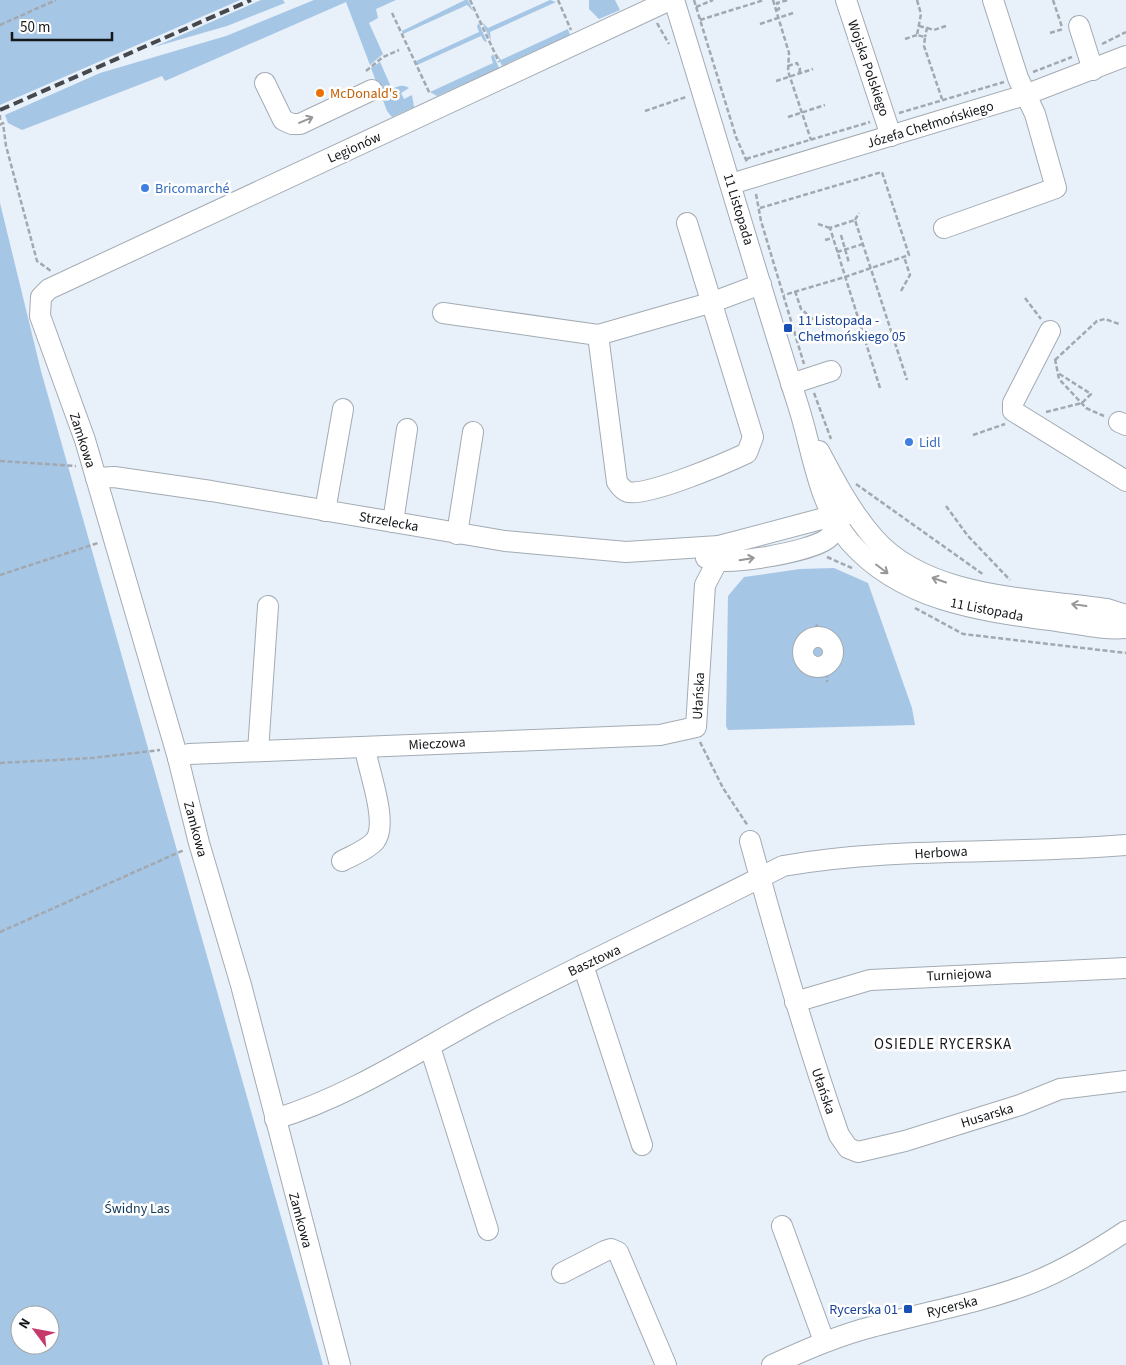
<svg xmlns="http://www.w3.org/2000/svg" width="1126" height="1365" viewBox="0 0 1126 1365" font-family="'Source Sans 3',sans-serif">
<rect width="100%" height="100%" fill="#e8f0f9"/>
<g fill="#a6c6e6" fill-rule="evenodd">
<path d="M0 0H240L0 105Z"/>
<path d="M261 0H283L285 3 227 26 154 47Z"/>
<path d="M314 0H396L376 9 378 18 369 23 383 54 370 65 346 2 165 81 162 76 22 130 8 123 5 115 100 73 226 36Z"/>
<path d="M465 0H468L473 11 467 5 403 34 402 31Z"/>
<path d="M550 0 556 2 490 32 491 41 482 22 488 28Z"/>
<path d="M589 0H615L620 10 599 19 589 9Z"/>
<path d="M479 23 487 42 484 41 481 36 417 65 416 61 479 32 477 26Z"/>
<path d="M568 29 570 35 502 66 496 53 501 60Z"/>
<path d="M493 54 499 68 437 96 430 92 493 63 491 57Z"/>
<path d="M380 62 392 89C398 86 403 84 409 88L401 93 404 99 412 95 414 107 392 117 387 111 371 68Z"/>
<path d="M0 203 41 371 323 1365H0ZM20 1315H50V1345H20Z"/>
<path d="M834 568 868 583 912 708 915 725 728 730 726 726 728 596 744 577 800 569Z"/>
</g>
<g fill="none" stroke-linecap="round" stroke-linejoin="round">
<defs>
<g id="minor">
<path d="M674 0C716 135 755 270 798 405 813 451 817 503 850 542 903 602 982 611 1057 621 1079 624 1104 630 1126 628"/>
<path d="M846 0 891 136"/>
<path d="M1079 26 1093 70"/>
<path d="M265 83 283 120 292 124H300L372 90"/>
<path d="M731 184 1025 95 1126 56"/>
<path d="M944 228 1056 188 1035 114 1018 78 993 0"/>
<path d="M443 313 598 335 713 302 761 284"/>
<path d="M1050 331 1013 403V411L1126 481"/>
<path d="M598 335 617 482C619 485 624 491 628 492 649 496 726 463 747 453L753 437 687 223"/>
<path d="M791 384 831 371"/>
<path d="M1119 422 1126 425"/>
<path d="M819 451C835 481 851 512 874 538 927 599 1033 598 1107 609L1126 615"/>
<path d="M96 478 114 477 211 491 505 541 626 552 719 546 821 519 837 521"/>
<path d="M325 511 343 409"/>
<path d="M393 522 407 429"/>
<path d="M457 534 473 432"/>
<path d="M706 558C726 567 809 552 827 539 837 532 834 523 845 515"/>
<circle cx="818" cy="652" r="15"/>
<path d="M258 751 268 606"/>
<path d="M178 758 189 754 660 735 696 727 705 585 717 562 719 546"/>
<path d="M750 841C777 939 805 1038 839 1135L848 1148 858 1152 905 1141 1020 1105 1060 1089 1126 1081"/>
<path d="M342 861C353 855 367 850 375 841 389 823 368 770 365 748"/>
<path d="M583 965 642 1145"/>
<path d="M795 1002 870 980 1126 968"/>
<path d="M430 1047 488 1230"/>
<path d="M275 1119C349 1097 418 1051 485 1015 583 963 684 917 783 866 896 846 1012 855 1126 845"/>
<path d="M782 1226 824 1341"/>
<path d="M562 1273 605 1251 611 1249 618 1252 666 1365"/>
<path d="M340 1365 241 985 199 843 178 758 85 440 40 316 41 297 49 289 670 0"/>
<path d="M772 1365C805 1350 839 1335 875 1326 926 1312 979 1303 1029 1284 1063 1271 1096 1251 1126 1231"/>
</g>
</defs>
<use href="#minor" stroke="#a3abb3" stroke-width="22"/>
<g stroke="#a2a8af" stroke-width="2.5" stroke-dasharray="5 2.5" stroke-linecap="butt">
<path d="M470 0 499 62"/>
<path d="M558 0 571 30"/>
<path d="M694 0 736 137 747 162"/>
<path d="M773 0 789 53 788 71 811 140"/>
<path d="M917 0 921 14 917 35 925 37 924 46 942 99"/>
<path d="M1053 0 1062 27"/>
<path d="M696 7 713 0"/>
<path d="M776 10 779 9 777 3 788 0"/>
<path d="M392 13 430 94"/>
<path d="M700 20 764 0"/>
<path d="M657 23 669 44"/>
<path d="M760 24 793 13"/>
<path d="M0 25 56 0"/>
<path d="M919 26 927 28 925 37"/>
<path d="M927 28 934 30 946 26"/>
<path d="M1050 33 1063 29"/>
<path d="M905 39 917 35"/>
<path d="M1102 44 1126 32"/>
<path d="M788 66 797 63 800 69 799 74"/>
<path d="M366 71 383 57 399 50"/>
<path d="M1033 72 1072 57"/>
<path d="M776 81 813 69"/>
<path d="M645 111 686 97"/>
<path d="M899 113 1004 82"/>
<path d="M0 115V120"/>
<path d="M788 117 825 105"/>
<path d="M0 125 3 123 6 146 37 261 51 271"/>
<path d="M746 159 870 122"/>
<path d="M756 194 761 221 804 364"/>
<path d="M760 208 882 172 909 255 845 277 784 295"/>
<path d="M855 220 859 213"/>
<path d="M818 224 830 228"/>
<path d="M841 235 849 263"/>
<path d="M825 240 833 238"/>
<path d="M837 252 863 244"/>
<path d="M795 291 801 309 816 322"/>
<path d="M901 291 910 275 904 257"/>
<path d="M1025 298 1041 319"/>
<path d="M1055 359 1059 379 1086 408 1104 416"/>
<path d="M1055 360 1097 321 1105 319 1119 324"/>
<path d="M880 388 830 228 855 220 907 380"/>
<path d="M814 393 831 439"/>
<path d="M1046 412 1082 403 1091 394 1058 373"/>
<path d="M973 435 1005 424"/>
<path d="M0 461 76 466"/>
<path d="M856 484 984 575"/>
<path d="M946 506 968 536 1010 580"/>
<path d="M827 557 852 568"/>
<path d="M0 575 98 543"/>
<path d="M915 608 963 634 1126 653"/>
<path d="M816 637 817 623"/>
<path d="M833 652 844 653"/>
<path d="M823 666 827 673V682"/>
<path d="M700 742 723 788 748 826"/>
<path d="M0 763 92 758 160 750"/>
<path d="M0 932 184 850"/>
</g>
<use href="#minor" stroke="#fff" stroke-width="20"/>
<path stroke="#45494d" stroke-width="4" stroke-dasharray="10 5" stroke-linecap="butt" d="M0 110 251 0"/>
</g>
<defs><path id="oneway-shaft" d="M-6 0H5M1.5-3L5.5 0L1.5 3" fill="none" stroke-width="1.6" stroke-linecap="round" stroke-linejoin="round" transform="scale(1.25)"/></defs>
<g stroke="#969798">
<use href="#oneway-shaft" transform="translate(306 120) rotate(-23)"/>
<use href="#oneway-shaft" transform="translate(747 559) rotate(-9)"/>
<use href="#oneway-shaft" transform="translate(882 569) rotate(37)"/>
<use href="#oneway-shaft" transform="translate(939 580) rotate(-161)"/>
<use href="#oneway-shaft" transform="translate(1079 605) rotate(-172)"/>
</g>
<circle fill="#e8710a" stroke="#fff" stroke-width="2" cx="320" cy="93" r="5"/>
<g fill="#3f7fe0" stroke="#fff" stroke-width="2">
<circle cx="145" cy="188" r="5"/>
<circle cx="909" cy="442" r="5"/>
</g>
<g fill="#1a4fb4" stroke="#fff" stroke-width="2">
<rect x="783" y="323" width="10" height="10" rx="2.5"/>
<rect x="903" y="1304" width="10" height="10" rx="2.5"/>
</g>
<g text-anchor="middle" stroke-width="5" stroke-linejoin="round" paint-order="stroke">
<g font-size="14" fill="#15181b" stroke="#fff">
<text transform="translate(869 68) rotate(71)" y="5">Wojska Polskiego</text>
<text transform="translate(930 124) rotate(-17)" y="5">Józefa Chełmońskiego</text>
<text transform="translate(354 147) rotate(-24)" y="5">Legionów</text>
<text transform="translate(739 209) rotate(73)" y="5">11 Listopada</text>
<text transform="translate(83 440) rotate(72)" y="5">Zamkowa</text>
<text transform="translate(389 521) rotate(10)" y="5">Strzelecka</text>
<text transform="translate(987 609) rotate(11)" y="5">11 Listopada</text>
<text transform="translate(698 696) rotate(-87)" y="5">Ułańska</text>
<text transform="translate(437 743) rotate(-3)" y="5">Mieczowa</text>
<text transform="translate(196 829) rotate(75)" y="5">Zamkowa</text>
<text transform="translate(941 852) rotate(-3)" y="5">Herbowa</text>
<text transform="translate(594 960) rotate(-25)" y="5">Basztowa</text>
<text transform="translate(959 974) rotate(-3)" y="5">Turniejowa</text>
<text transform="translate(824 1091) rotate(71)" y="5">Ułańska</text>
<text transform="translate(987 1115) rotate(-17)" y="5">Husarska</text>
<text transform="translate(301 1220) rotate(75)" y="5">Zamkowa</text>
<text transform="translate(952 1306) rotate(-14)" y="5">Rycerska</text>
</g>
<g font-size="14" fill="#c56008" stroke="#fff" text-anchor="start">
<text x="330" y="98">McDonald's</text>
</g>
<g font-size="14" fill="#366cbe" stroke="#fff" text-anchor="start">
<text x="155" y="193">Bricomarché</text>
<text x="919" y="447">Lidl</text>
</g>
<g font-size="14" fill="#164399" stroke="#fff" text-anchor="start">
<text x="798" y="325">11 Listopada -<tspan x="798" dy="16">Chełmońskiego 05</tspan></text>
<text x="898" y="1314" text-anchor="end">Rycerska 01</text>
</g>
<g font-size="14" fill="#0f3758" stroke="#fff">
<text x="137" y="1213">Świdny Las</text>
</g>
<g font-size="15" letter-spacing="1" fill="#15181b" stroke="#fff">
<text x="943" y="1049">OSIEDLE RYCERSKA</text>
</g>
</g>
<g transform="translate(35 1330) rotate(302)"><circle r="24" fill="#ffffff" stroke="#a1a3a4"/>
<path d="M0-4L9 19L0 12L-9 19Z" fill="#c5396c"/>
<text y="-8" font-size="14" font-weight="bold" text-anchor="middle" fill="#15181b">N</text>
</g>
<path d="M12 32v8h100v-8" fill="none" stroke="#15181b" stroke-width="2.5"/>
<text x="20" y="32" font-size="15" fill="#15181b" stroke="#ffffff" stroke-width="4" paint-order="stroke">50 m</text>
</svg>
